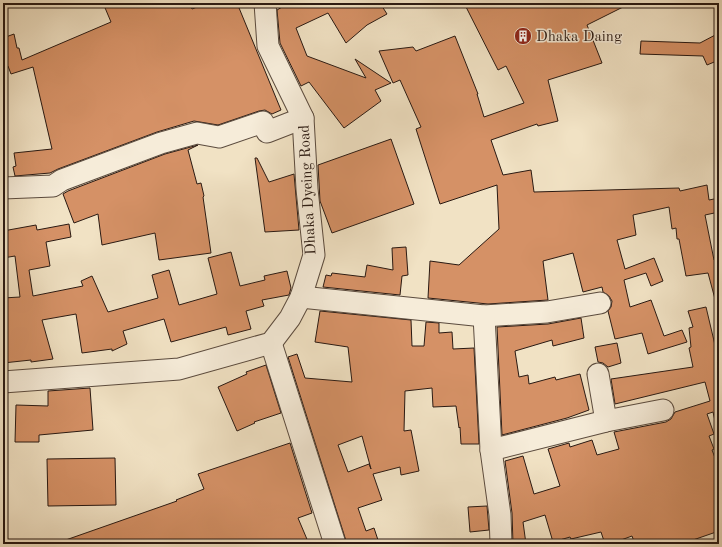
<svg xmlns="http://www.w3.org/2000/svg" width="722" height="547" viewBox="0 0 722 547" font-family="'Old Standard TT',serif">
<rect width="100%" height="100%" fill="#f1e2c4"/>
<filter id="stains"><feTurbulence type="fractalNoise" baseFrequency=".005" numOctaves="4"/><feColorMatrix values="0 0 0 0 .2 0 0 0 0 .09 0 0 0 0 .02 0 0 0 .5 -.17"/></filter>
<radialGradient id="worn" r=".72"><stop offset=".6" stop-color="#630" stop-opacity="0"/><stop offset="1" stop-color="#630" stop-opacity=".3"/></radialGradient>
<g fill="#d59166" stroke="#291912" fill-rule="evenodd">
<path d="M103 3H189L192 9 207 3H237L281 110 272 114 265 110 259 111 218 125 194 121 157 132 58 169 50 173 15 176 13 167 16 166 14 153 52 149 33 67 11 74 8 66 3 67V38L14 34 17 48H19L22 60 111 22Z"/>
<path d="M289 3H380L387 14 367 25 346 43 328 13 296 28 307 56 366 78 355 59 391 83 375 90 381 101 344 128 309 82 301 86 280 43 277 10Z"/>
<path d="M464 3H631L587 25 602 63 548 80 558 121 538 126 537 124 491 140 503 175 531 170 534 192 679 188 680 191 707 185 709 200 719 198V212L705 215 714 260 719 259V298L715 299 708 273 686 276 679 239H677L676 228 672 229 669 207 633 215 636 235 617 240 625 269 654 258 663 281 651 286 646 273 624 280 630 307 651 300 664 336 682 330 687 342 648 354 642 333 615 339 608 311 611 307 612 301 609 296 603 292 602 287 583 292 573 253 543 261 548 300 488 304 428 298 430 261 459 265 499 229 497 185 440 204 416 129 421 127 400 80 393 83 379 51 413 47 416 51 455 36 478 94H477L484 117 524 103 506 66 498 70Z"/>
<path d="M719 33V60L707 65 703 56 640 54 641 41 700 43Z"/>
<path d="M391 139 414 204 332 233 320 201 318 165Z"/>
<path d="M198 145 188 150 197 184 201 183 204 196 203 197 211 253 159 260 155 233 102 245 98 214 74 223 63 194 68 191 165 154Z"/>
<path d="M255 158H257L269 182 294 174 299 230 265 232Z"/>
<path d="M69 224 71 237 46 242 50 266 29 270 33 296 83 286 81 281 92 276 108 312 158 298 152 275 169 270 179 305 217 294 208 258 231 252 240 286 265 280 264 276 287 271 291 288 289 295 262 300 264 306 246 311 251 329 228 335 226 327 171 342 164 319 123 331 127 344 112 351V349L82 353 76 314 42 320 53 359 31 362V360L3 363V298L20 297 15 256 3 258V231L36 225 37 230Z"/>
<path d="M406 247 408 275 402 276 400 295 323 287 326 275 331 276 332 273 365 277 367 265 393 270 392 248Z"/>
<path d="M706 307 719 362V420L715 421 713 412 707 414 714 434 709 436 714 449 712 450 719 468V531L693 540 694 544H635L632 536 610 544H605L601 532 571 539 570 537 553 542 545 515 523 522 526 544H513L512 513 505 461 523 456 534 494 560 486 548 449 569 443 570 447 592 440 597 455 619 449 614 432 666 422 671 419 675 412 710 401 705 382 615 404 611 379 693 367 689 348 691 347 689 328 693 327 688 311Z"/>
<path d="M320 311 411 320 412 346H424L426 322 439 323V333L452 332 453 349 474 348 479 444H461L460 427 459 428 456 406 433 407 432 388 405 391 404 431 411 430 419 471 401 475 400 467 373 474 382 500 358 508 366 531 374 528 378 540 371 543V544H347L288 357 297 354 305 378 352 382 348 347 315 342ZM362 436 371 469 369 464 348 472 338 445Z"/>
<path d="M581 318 584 338 553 346 552 340 515 351 519 377 528 375 529 384 555 377 556 380 580 374 589 410 567 418 502 435 497 327 548 324Z"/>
<path d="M617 343 621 363 608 367 603 363 598 362 595 347Z"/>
<path d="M266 365 281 413 254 422 255 423 237 431 218 387 247 374 246 372Z"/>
<path d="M90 388 93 430 39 435V442H15L16 405 48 406V391Z"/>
<path d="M290 443 312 513 298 518 309 544H60V542L177 501 176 500 204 489 198 474Z"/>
<path d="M115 458 116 505 48 506 47 459Z"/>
<path d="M487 506 489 530 470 532 468 507Z"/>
</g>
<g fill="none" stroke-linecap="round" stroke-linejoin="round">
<defs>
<g id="minor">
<path d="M3 188 53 186 62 180 161 143 197 133 219 137 263 122 267 132 303 118"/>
<path d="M301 297 484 316 547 312 600 303"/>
<path d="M484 316 491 450 500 515 501 544"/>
<path d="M271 343 335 544"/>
<path d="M598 374 606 421"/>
<path d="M3 382 179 369 271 343 290 318 301 297 314 255 307 189 303 118 268 46 265 3"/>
<path d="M491 450 606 421 663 410"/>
</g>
</defs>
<use href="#minor" stroke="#5b4b3e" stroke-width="23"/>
<use href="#minor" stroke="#f6ecd9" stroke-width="21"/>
</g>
<defs>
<symbol id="building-disc" viewBox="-11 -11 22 22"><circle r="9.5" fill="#8f2418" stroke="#f6ecd9"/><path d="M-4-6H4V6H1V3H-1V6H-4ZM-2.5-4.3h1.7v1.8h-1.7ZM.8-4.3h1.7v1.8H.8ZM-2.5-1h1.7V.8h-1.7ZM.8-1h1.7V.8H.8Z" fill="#fff"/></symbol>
</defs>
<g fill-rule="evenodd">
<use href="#building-disc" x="513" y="26" width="20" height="20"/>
</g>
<g text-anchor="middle" stroke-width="3" stroke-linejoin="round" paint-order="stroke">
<g font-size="15" fill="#291912" stroke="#f6ecd9" text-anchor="start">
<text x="536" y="41">Dhaka Daing</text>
</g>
<g font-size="15" fill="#291912" stroke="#f6ecd9">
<text transform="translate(307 190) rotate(-93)" y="5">Dhaka Dyeing Road</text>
</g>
</g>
<rect width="722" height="547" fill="none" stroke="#f1e2c4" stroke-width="16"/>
<rect x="4" y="4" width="714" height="539" fill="none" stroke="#291912" stroke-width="2"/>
<rect x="8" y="8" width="706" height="531" fill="none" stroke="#291912"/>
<rect width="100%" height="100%" filter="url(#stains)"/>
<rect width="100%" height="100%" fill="url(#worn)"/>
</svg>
